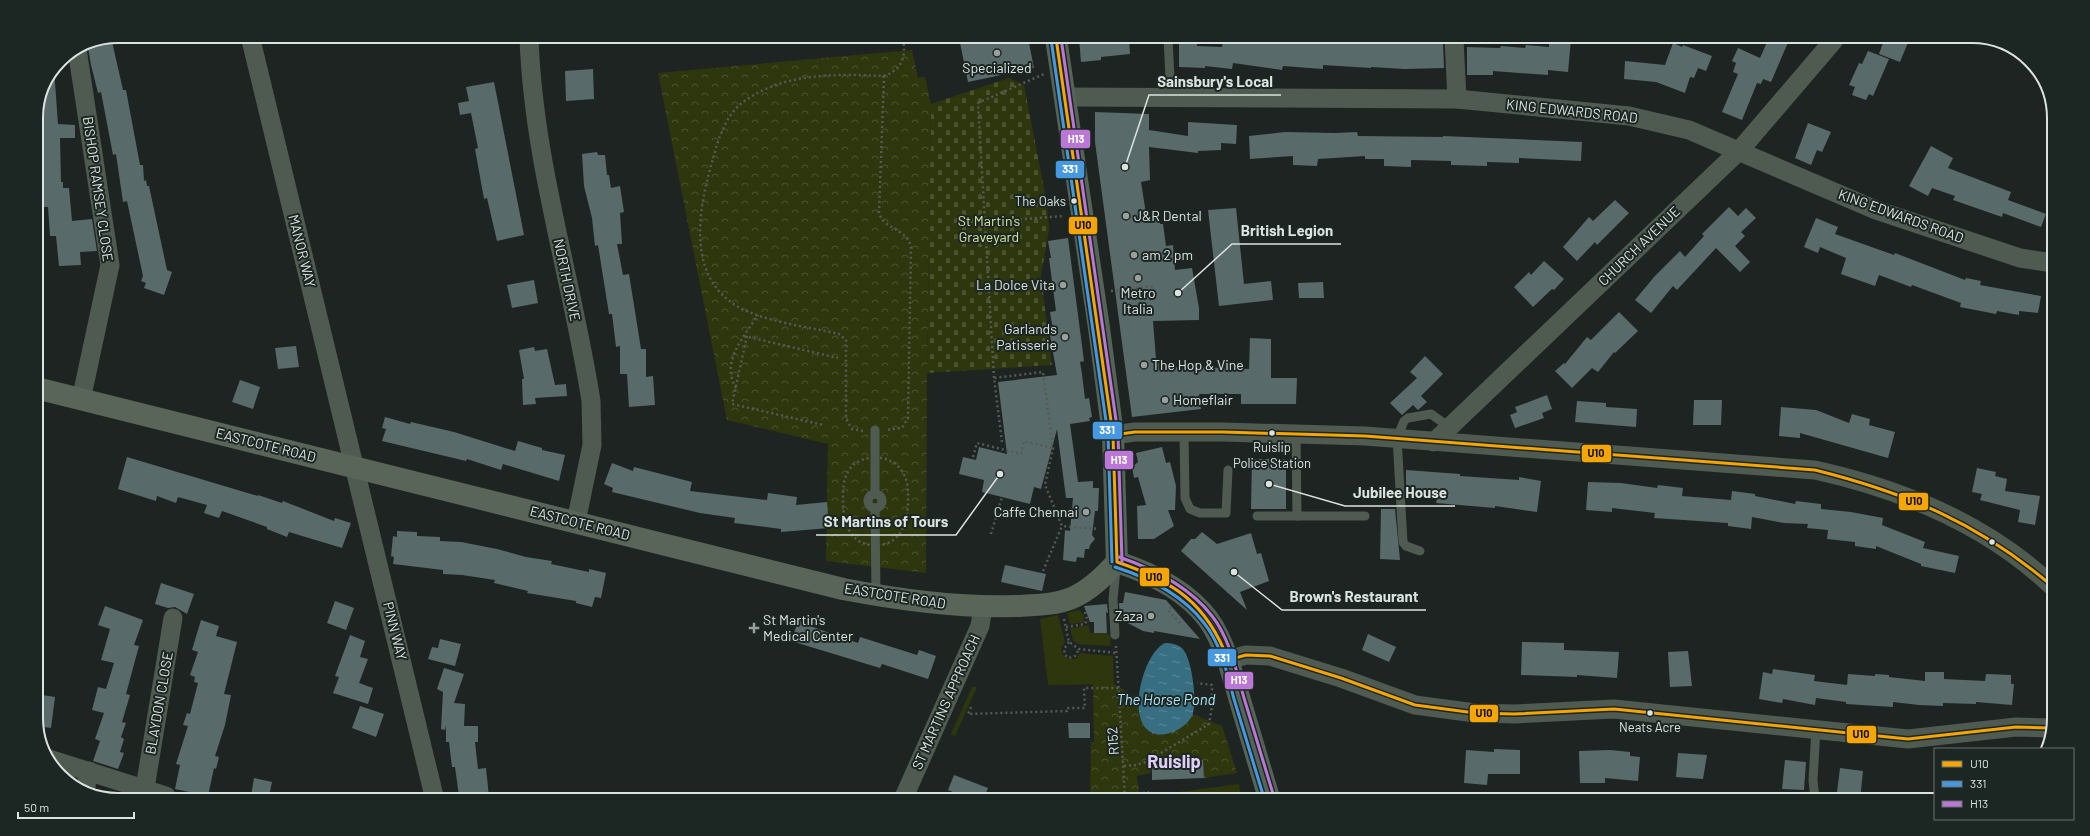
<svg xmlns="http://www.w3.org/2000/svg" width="2090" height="836" viewBox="0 0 2090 836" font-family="Barlow,sans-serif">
<defs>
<pattern id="cemetery-stones" width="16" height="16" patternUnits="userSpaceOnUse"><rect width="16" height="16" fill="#2e360d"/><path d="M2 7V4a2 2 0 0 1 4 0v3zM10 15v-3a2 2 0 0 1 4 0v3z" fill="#4c5330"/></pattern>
<pattern id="park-crowns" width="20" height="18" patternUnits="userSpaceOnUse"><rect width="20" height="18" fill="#2e360d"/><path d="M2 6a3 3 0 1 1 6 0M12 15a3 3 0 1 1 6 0" fill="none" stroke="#4c5330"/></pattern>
<pattern id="water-ripples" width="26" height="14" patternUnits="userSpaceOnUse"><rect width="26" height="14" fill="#376e82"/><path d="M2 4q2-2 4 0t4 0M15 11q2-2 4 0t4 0" fill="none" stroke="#5d8999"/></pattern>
</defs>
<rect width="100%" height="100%" fill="#1e2422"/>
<g fill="#2e360d">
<path d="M1079 610 1084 615V622L1070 624 1067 613Z"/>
<path d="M1058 615 1065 642 1061 648 1063 655 1069 659H1076L1080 653 1113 656 1114 684 1048 685 1040 619Z"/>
<path d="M1089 625 1090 633H1107L1108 635H1111L1110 646 1078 644 1073 641 1070 628Z"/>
<path d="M972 687H977L955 736 951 734Z"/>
<path d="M1239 784 1241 798H1150L1149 796Z"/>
</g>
<path fill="url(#cemetery-stones)" d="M1009 78 1024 85 1047 204 1049 230 1041 276 1052 365 927 373 931 104Z"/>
<g fill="url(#park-crowns)">
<path d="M912 50 918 78 925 77 931 104 927 373 926 573 826 561 828 444 727 420 658 73Z"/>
<path d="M1093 684H1114L1138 699 1140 718 1189 720 1192 714 1222 726 1237 773 1204 778 1203 760 1152 762 1151 773 1137 776 1140 798H1090L1091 742H1094Z"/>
</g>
<path fill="url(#water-ripples)" d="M1165 643C1171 643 1177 644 1182 648 1192 658 1197 700 1193 713 1189 727 1166 739 1153 733 1125 722 1143 653 1165 643Z"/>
<g fill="#596a6a">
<path d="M111 37 123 90H126L140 165H143L144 181 146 180 147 186H149L167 270 172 272 164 295 144 288 146 283 141 281 143 276 127 201 123 202 116 154 113 155 101 92 98 93 91 65 87 42Z"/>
<path d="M959 38H1028L1034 68 968 82Z"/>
<path d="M1079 38H1129L1130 54 1101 57V60L1081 62Z"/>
<path d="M1179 38 1197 39V46L1222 47 1223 41 1236 42V39H1286L1332 42V39H1406V44L1443 43 1444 68 1404 69 1371 67V68L1323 65V69L1283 66 1282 70 1233 63 1232 69 1205 66V68L1179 67Z"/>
<path d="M1549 39H1571L1568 72 1548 70V75L1493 71V75H1467V47L1500 48 1501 46 1525 48 1526 45 1549 47Z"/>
<path d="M1768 40H1789L1771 82 1763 79 1761 84 1757 83 1742 120 1722 112 1738 74 1733 72 1736 63 1732 61 1738 48 1760 58Z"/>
<path d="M1884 40H1909L1900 62 1879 54Z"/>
<path d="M1673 43 1682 47 1683 45 1712 56 1706 71 1698 68 1694 78 1690 77 1685 93 1656 82 1624 79 1625 61 1665 65Z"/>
<path d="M1868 51 1889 59 1873 96 1869 94 1866 100 1852 95 1855 87 1849 85 1859 63 1862 64Z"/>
<path d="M54 69 58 124 75 125V138H60L61 182H63V188H69L72 221 92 219 97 251 80 252 81 265 59 266 56 236H50L48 207H43L42 179H36V113L42 86Z"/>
<path d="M593 69 594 99 566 101 565 71Z"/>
<path d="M494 82 524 235 497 241 487 198 484 199 475 149 478 148 471 113 460 115 458 103 469 101 466 87Z"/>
<path d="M1095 112 1149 114V130L1188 136V122L1237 125 1236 144 1221 143V150L1198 151V153L1149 147 1150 180 1141 182 1147 220 1160 218V224H1163L1166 246 1173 245 1175 270 1192 268 1199 308V320L1153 321 1156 359 1162 358 1163 369 1178 367 1179 369 1196 367 1249 369 1250 338 1271 339V378H1297L1296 404H1241V394H1199L1201 409 1132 417 1095 142Z"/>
<path d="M1808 123 1831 132 1822 152 1817 150 1811 165 1795 158Z"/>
<path d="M1285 132 1335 133 1357 132 1358 136 1443 137V136L1582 142 1581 161 1519 158V163L1487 162V166L1451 165V161L1411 160V167L1384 166V159H1365V156L1318 159 1317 166 1293 165V156L1250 159 1249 136Z"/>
<path d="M1931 146 1953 158 1948 168 2011 192 2008 200 2046 214 2041 227 2003 213 2002 217 1953 200 1955 196 1932 188 1928 196 1909 186Z"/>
<path d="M597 152 598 155H605L607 175H609L611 188 620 186 624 212 620 213 622 244H617L623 275 629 274 641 349H646V377L653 376 655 405 629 407 627 374H620V346L616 347 612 314H609L598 245 595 246 592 218 584 186 582 154Z"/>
<path d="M1615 200 1629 213 1597 245 1595 242 1577 261 1563 247 1589 217 1593 221Z"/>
<path d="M1729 207 1738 216 1746 208 1756 218 1741 232 1745 236 1735 246 1750 262 1740 272 1716 248 1677 290 1673 286 1651 313 1635 300 1654 277 1680 251 1685 257 1704 236 1702 234Z"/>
<path d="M1236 208 1244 284 1271 281 1273 300 1219 306 1208 210Z"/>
<path d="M1816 218 1838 227 1835 234 1894 255 1895 253 1965 280 1966 278 1981 281 1980 285 2041 296 2038 313 2019 311V315L1997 311 1996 314 1960 307 1961 303 1912 285 1911 287 1879 275 1875 286 1841 274 1846 258 1820 247 1818 253 1804 247Z"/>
<path d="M1068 238 1084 361 1080 362 1082 374 1085 399 1089 398 1092 417 1089 418 1090 421 1070 424 1078 482 1093 481V488H1099L1098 511H1095L1092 535 1095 539 1090 545 1089 549H1085L1084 558 1077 557 1076 562 1063 560 1065 530 1070 531 1073 498H1066L1057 429 1041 489 1034 487 1030 504 982 492 984 480 959 474 963 457 976 460 979 447 1007 454 998 382 1057 375 1049 330H1053L1050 312 1056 311 1049 258H1051L1048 241Z"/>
<path d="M1544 261 1564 279 1554 290 1552 289 1533 307 1514 287 1529 272 1531 275Z"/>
<path d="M534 280 538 303 512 308 507 285Z"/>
<path d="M1323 282 1324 298H1299L1298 283Z"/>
<path d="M1619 312 1638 331 1615 353 1614 352 1598 372 1592 368 1572 388 1555 371 1564 363 1565 364 1587 337 1591 340Z"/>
<path d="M296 346 299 367 278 369 275 348Z"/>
<path d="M534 347 535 351 547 349 555 385 566 384 567 396 535 398 536 404 523 405 522 379H524L519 350Z"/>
<path d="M1425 356 1443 374 1421 396 1427 402 1418 410 1413 405 1402 415 1390 403 1417 378 1410 372Z"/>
<path d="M240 380 260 387 253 409 232 402Z"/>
<path d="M1547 395 1552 409 1542 413 1544 418 1515 428 1510 415 1517 412 1515 407Z"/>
<path d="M1694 400H1722L1721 425H1693Z"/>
<path d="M1577 401 1606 403V407L1637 409 1636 427 1575 422Z"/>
<path d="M1781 407 1816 410 1849 423 1852 414 1870 419 1869 425 1895 432 1888 458 1800 433V438L1779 436Z"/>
<path d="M385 417 410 424 411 422 454 432 515 451 518 441 542 448V450L565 455 559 481 503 464 501 470 467 459 466 461 382 441 386 429 382 428Z"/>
<path d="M1162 447 1166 463 1170 462 1176 486 1175 510H1168L1174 526 1154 539H1138L1137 506 1146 505 1138 477 1134 478 1132 467 1138 462 1136 453Z"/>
<path d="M127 457 258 496V495L282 503 283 501 334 521 335 518 351 523 342 548 289 532 287 537 267 529V527L222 511 219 518 204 513 207 505 178 497 176 503 157 496 156 501 118 489Z"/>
<path d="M1252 459H1286V509H1251Z"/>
<path d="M612 463 633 471 634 467 692 482 690 491 767 500 768 493 797 497 796 505 827 502 829 528 781 532V529L734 523 735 518 700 513 612 492 613 488 604 484Z"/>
<path d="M1977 468 1996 472 1995 476 2007 479 2005 491 2040 496 2035 525 2018 522 2020 510 1980 500 1982 494 1972 492Z"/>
<path d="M1406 470 1460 474V476L1519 480V477L1541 481 1537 512 1495 506V508L1436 503 1437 499 1406 496Z"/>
<path d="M1588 482 1621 483 1657 488 1658 485 1683 488 1682 496 1731 500 1732 491 1755 494V496L1795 504 1796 501 1821 504V509L1851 512 1883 518 1882 525 1925 542 1923 548 1959 556 1955 573 1921 566V564L1876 546V549L1855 546V542L1827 539 1828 530 1807 528 1808 524 1784 523 1752 517 1751 529 1728 526V523L1654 518 1655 513 1612 508V512L1586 510Z"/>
<path d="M1381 509H1395L1400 560 1380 559Z"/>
<path d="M397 531 417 532V536L440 537V541L461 542 497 549 526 557 552 561 551 564 589 572V569L606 573 601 598 595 597 592 607 576 603V601L527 593 528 591 494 583 495 580 462 575 443 574V570L393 564 394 557 391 556 393 536 397 537Z"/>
<path d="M1202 532 1217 544 1251 533 1257 554 1261 553 1269 581 1240 592 1247 610 1181 551 1191 539H1195Z"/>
<path d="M1005 565 1046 574 1042 591 1001 582Z"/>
<path d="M161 583 194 594 187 614 175 607 168 608 155 604Z"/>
<path d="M1125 592 1166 600 1200 639 1154 631V633L1143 631 1120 619 1119 603H1123Z"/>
<path d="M335 601 354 608 346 630 327 623Z"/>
<path d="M1107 604 1108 613 1106 612 1107 633H1094V622H1090L1084 606Z"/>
<path d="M105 606 143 620 134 645 139 646 126 694 130 695 122 722 126 723 121 737 124 739 120 752 124 753 118 769 93 761 100 741 95 739 104 713 92 710 98 687 106 689 114 663 101 660 110 629 98 625Z"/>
<path d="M799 619 811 623 810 626 858 643 860 637 917 655 919 650 936 656 928 679 882 664 880 668 791 641Z"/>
<path d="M201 620 219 626 216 636 237 642 224 694 231 695 225 725 215 756 219 757 216 769 214 768 208 796 175 789 180 765 176 764 188 726 183 725 187 713 190 714 198 683 194 682 195 677 190 675 198 652 192 650Z"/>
<path d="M1368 634 1396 647 1389 662 1362 650Z"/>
<path d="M350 635 365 641 360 657 368 659 359 683 373 688 368 704 333 693 339 677 335 676Z"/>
<path d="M440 639 461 644 455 666 428 659 432 647 438 648Z"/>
<path d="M1522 642 1564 643V650L1619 652 1617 678 1577 675V677L1521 675Z"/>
<path d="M1688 651 1692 686 1670 687 1668 652Z"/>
<path d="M444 668 464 674 454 703 465 704 464 726H478V742H475L478 769 486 768 489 797 459 796 455 767H452L449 742H446V725L445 730 441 729 443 692 437 689Z"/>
<path d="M1773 669 1815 675 1814 681 1847 685 1848 674 1875 676V674L1889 675V677L1925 681V672H1944V679L1985 681 1986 674 2011 675V684H2014L2012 705 1976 702V704L1943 703V706L1919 705 1893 702V707L1846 704V702L1816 698 1815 705 1783 699 1782 703 1759 699 1763 672 1772 674Z"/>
<path d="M36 694 55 697 51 728 37 726Z"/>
<path d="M360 706 384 714 376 737 352 728Z"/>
<path d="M1068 723H1090V738H1069Z"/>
<path d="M1494 749 1520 750V774H1488L1487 785 1464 783 1466 750 1494 752Z"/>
<path d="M1610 750 1630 752V756L1640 757 1638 781 1605 778V783H1580L1579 751Z"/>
<path d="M1678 753 1707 755 1703 779 1676 777Z"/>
<path d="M1203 760 1204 778 1152 780V762Z"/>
<path d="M1785 760 1806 762 1804 790 1782 789Z"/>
<path d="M1840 768 1863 771 1860 800H1836Z"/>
<path d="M954 775 988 788 984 798H967L948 790Z"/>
<path d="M254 778 272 782 269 796H251Z"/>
</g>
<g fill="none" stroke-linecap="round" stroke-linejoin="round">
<g stroke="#545b55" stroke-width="2.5" stroke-dasharray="2 3" stroke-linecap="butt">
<path d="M884 76 879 213C884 230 907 228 911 247L908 418 902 428 886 430"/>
<path d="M985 222 1063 216"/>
<path d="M1111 291 1154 286"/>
<path d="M744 336 838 358"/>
<path d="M747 336 732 404 823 425"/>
<path d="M994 378 978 103 1044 74"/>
<path d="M736 388C720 362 744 337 758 315"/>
<path d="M863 431 852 429 846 419V340L839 334C806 326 752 321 727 299 687 266 700 202 713 159 719 137 726 113 746 100 787 72 838 74 884 76 903 69 906 56 903 38"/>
<path d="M1002 442 994 378 1043 372 1053 448 1045 485 1062 526 1099 529"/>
<path d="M875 457C885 458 895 461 901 470 908 479 908 489 908 499 908 521 902 545 876 545 849 546 843 521 843 500 843 490 843 479 849 470 855 461 865 458 875 457Z"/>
<path d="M973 457 977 443 1021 454 1024 441 1053 448"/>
<path d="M991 534 1002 497"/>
<path d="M1043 571 1062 526"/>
<path d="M1171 607 1168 610 1180 623"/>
<path d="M1085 612 1088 622"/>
<path d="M1064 619 1069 642 1079 649 1116 653"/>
<path d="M1066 627 1085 624 1087 619"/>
<path d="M1069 642 1064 649 1065 655 1069 658 1075 656 1079 649"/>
<path d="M1116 646 1125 798"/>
<path d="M971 707 968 714 1067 711V708H1085L1084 688H1119"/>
<path d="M1124 766 1136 765 1146 762 1209 724 1212 707V685L1197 683"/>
<path d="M1068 795 1125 796 1149 792"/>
</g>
<g stroke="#4f5a50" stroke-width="9">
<path d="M1168 38 1171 98"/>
<path d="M875 430V494"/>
<path d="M1184 432 1185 498 1190 509 1200 513H1226L1228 470"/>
<path d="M1296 433 1297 516"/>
<circle cx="875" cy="501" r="7"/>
<path d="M875 508 876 595"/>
<path d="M1257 516H1365"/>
<path d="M1420 551 1406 546 1403 542 1397 438 1404 421 1408 418 1431 414 1449 427"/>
<path d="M1115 635 1113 599 1116 569"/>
<path d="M1815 800 1813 780 1816 729"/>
</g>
<g stroke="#4f5a50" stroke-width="19">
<path d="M250 36 434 796"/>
<path d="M529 37C533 161 572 279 591 401L592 445 576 522"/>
<path d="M1454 39 1457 99"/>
<path d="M77 49 110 265 81 400"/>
<path d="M1066 97 1457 99 1629 116 1689 130 1876 210 2020 258 2053 263"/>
<path d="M1113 435 1135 432H1223L1365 436 1815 470C1901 489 1986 524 2051 585"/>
<path d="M1434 442 1740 150 1834 40"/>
<path d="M1228 660 1246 655 1270 656 1341 678 1415 705 1475 713 1514 714 1614 709 1908 739 2016 727 2050 728"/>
<path d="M49 759 166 796"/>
<path d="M145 788 173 618"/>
<path d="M85 791 89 771"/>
<path d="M904 797 980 626 983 606"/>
</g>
<path stroke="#596559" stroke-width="22" d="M36 388 843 589C900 600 957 608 1015 606 1034 605 1055 605 1072 598 1090 590 1104 576 1117 562"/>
<path stroke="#566458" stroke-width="22" d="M1056 38 1099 328 1113 435 1117 562C1151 573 1186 590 1208 619 1217 631 1223 646 1228 660L1269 798"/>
<defs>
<g id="bus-1">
<path d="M1056 38 1113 435 1117 562C1173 581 1207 603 1228 660L1246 655 1270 656 1341 678 1415 705 1475 713 1514 714 1614 709 1908 739 2016 727 2050 728"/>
<path d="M1113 435 1135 432H1223L1365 436 1815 470C1907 493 1978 523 2051 585"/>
</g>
<g id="bus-2">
<path d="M1051 39 1108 435 1112 562"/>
<path d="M1115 567C1149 578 1182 594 1204 623 1221 644 1227 673 1234 699 1244 732 1254 765 1264 798"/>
</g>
<g id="bus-3">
<path d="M1061 38 1118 434 1122 562"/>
<path d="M1119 557C1154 569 1189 586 1212 616 1230 639 1236 670 1244 698 1254 731 1264 764 1274 797"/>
</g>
</defs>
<use href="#bus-1" stroke="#1c2623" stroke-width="6"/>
<use href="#bus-2" stroke="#1c2623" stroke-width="6"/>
<use href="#bus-3" stroke="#1c2623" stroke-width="6"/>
<use href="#bus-1" stroke="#f7a600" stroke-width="3"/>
<use href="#bus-2" stroke="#4699e1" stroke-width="3"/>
<use href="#bus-3" stroke="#ba77d6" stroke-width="3"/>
</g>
<g fill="#99a09d" stroke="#1c2623" stroke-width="1.5">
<circle cx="997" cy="53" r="4"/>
<circle cx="1126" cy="216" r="4"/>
<circle cx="1134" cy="255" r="4"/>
<circle cx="1138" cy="278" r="4"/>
<circle cx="1063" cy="285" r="4"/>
<circle cx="1065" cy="337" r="4"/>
<circle cx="1144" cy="365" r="4"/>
<circle cx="1165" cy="400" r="4"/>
<circle cx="1086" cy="512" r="4"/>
<circle cx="1151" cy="616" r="4"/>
<path d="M752 622h4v4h4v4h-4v4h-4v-4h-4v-4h4z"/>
</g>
<g fill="#dbe2df" stroke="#1c2623" stroke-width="1.5">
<circle cx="1074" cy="201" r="3.5"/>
<circle cx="1272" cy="433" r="3.5"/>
<circle cx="1992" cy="542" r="3.5"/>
<circle cx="1650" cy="713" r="3.5"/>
</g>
<g text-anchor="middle" stroke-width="4" stroke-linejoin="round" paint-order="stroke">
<g font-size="13" fill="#dbe2df" stroke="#1c2623">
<text x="1066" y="206" text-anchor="end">The Oaks</text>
<text x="1272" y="452">Ruislip<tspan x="1272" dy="16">Police Station</tspan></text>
<text x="1650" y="732">Neats Acre</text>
</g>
<g font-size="14" fill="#dbe2df" stroke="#1c2623" text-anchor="start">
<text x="997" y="73" text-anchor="middle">Specialized</text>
<text x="1134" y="221">J&amp;R Dental</text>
<text x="1142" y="260">am 2 pm</text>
<text x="1055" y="290" text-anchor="end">La Dolce Vita</text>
<text x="1138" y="298" text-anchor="middle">Metro<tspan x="1138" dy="16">Italia</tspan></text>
<text x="1057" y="334" text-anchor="end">Garlands<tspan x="1057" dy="16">Patisserie</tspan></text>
<text x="1152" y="370">The Hop &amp; Vine</text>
<text x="1173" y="405">Homeflair</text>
<text x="1078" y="517" text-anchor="end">Caffe Chennai</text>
<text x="1143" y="621" text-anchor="end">Zaza</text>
<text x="763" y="625">St Martin's<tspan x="763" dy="16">Medical Center</tspan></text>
</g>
<g font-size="14" fill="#dbe2df" stroke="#1c2623">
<text transform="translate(1572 111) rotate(6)" y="5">KING EDWARDS ROAD</text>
<text transform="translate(98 189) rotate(82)" y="5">BISHOP RAMSEY CLOSE</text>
<text transform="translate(1901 216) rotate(20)" y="5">KING EDWARDS ROAD</text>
<text transform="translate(1639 246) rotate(-44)" y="5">CHURCH AVENUE</text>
<text transform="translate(302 251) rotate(76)" y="5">MANOR WAY</text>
<text transform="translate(567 280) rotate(78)" y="5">NORTH DRIVE</text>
<text transform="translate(266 445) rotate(14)" y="5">EASTCOTE ROAD</text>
<text transform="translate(580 523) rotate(14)" y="5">EASTCOTE ROAD</text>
<text transform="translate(895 596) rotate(9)" y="5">EASTCOTE ROAD</text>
<text transform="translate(395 631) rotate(76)" y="5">PINN WAY</text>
<text transform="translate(946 702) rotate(-66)" y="5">ST MARTINS APPROACH</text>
<text transform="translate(159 703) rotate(-80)" y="5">BLAYDON CLOSE</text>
<text transform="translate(1113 741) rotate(-94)" y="5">R152</text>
</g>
<g font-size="14" fill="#d6e799" stroke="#1c2623">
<text x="989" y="226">St Martin's<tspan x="989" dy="16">Graveyard</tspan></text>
</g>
<g font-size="15" font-style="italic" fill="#b1e5fb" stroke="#1c2623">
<text x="1166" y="705">The Horse Pond</text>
</g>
<g font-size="18" font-weight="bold" fill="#e1cef8" stroke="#1c2623">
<text x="1174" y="768">Ruislip</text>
</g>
</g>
<path d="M0 0H2090V836H0ZM118 43H1972A75 75 0 0 1 2047 118V718A75 75 0 0 1 1972 793H118A75 75 0 0 1 43 718V118A75 75 0 0 1 118 43Z" fill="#1c2623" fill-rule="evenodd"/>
<path fill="none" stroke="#dbe2df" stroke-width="2" d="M118 43H1972A75 75 0 0 1 2047 118V718A75 75 0 0 1 1972 793H118A75 75 0 0 1 43 718V118A75 75 0 0 1 118 43Z"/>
<path fill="none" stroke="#dbe2df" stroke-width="1.5" d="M1125 167L1149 95H1281M1178 293L1232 244H1341M1269 484L1345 506H1455M1000 474L956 535H816M1234 572L1282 610H1426"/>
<g fill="#dbe2df" stroke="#1c2623" stroke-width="1.5">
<circle cx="1125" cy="167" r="4"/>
<circle cx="1178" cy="293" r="4"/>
<circle cx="1269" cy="484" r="4"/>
<circle cx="1000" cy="474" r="4"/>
<circle cx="1234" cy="572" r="4"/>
</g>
<g font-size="15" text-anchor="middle" font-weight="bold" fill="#dbe2df" stroke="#1c2623" stroke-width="4" stroke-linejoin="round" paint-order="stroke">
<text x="1215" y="87">Sainsbury's Local</text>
<text x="1287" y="236">British Legion</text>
<text x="1400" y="498">Jubilee House</text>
<text x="886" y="527">St Martins of Tours</text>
<text x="1354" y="602">Brown's Restaurant</text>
</g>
<g stroke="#1c2623" stroke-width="1.5">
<rect x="1060" y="129" width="31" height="20" rx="4" fill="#ba77d6"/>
<rect x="1055" y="160" width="30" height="19" rx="4" fill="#4699e1"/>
<rect x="1068" y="216" width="30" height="19" rx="4" fill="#f7a600"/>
<rect x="1092" y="421" width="31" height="19" rx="4" fill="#4699e1"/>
<rect x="1581" y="444" width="31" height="19" rx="4" fill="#f7a600"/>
<rect x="1104" y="450" width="30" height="20" rx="4" fill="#ba77d6"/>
<rect x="1898" y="492" width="31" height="19" rx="4" fill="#f7a600"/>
<rect x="1139" y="567" width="31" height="20" rx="4" fill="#f7a600"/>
<rect x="1207" y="648" width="30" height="19" rx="4" fill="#4699e1"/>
<rect x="1224" y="671" width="30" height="19" rx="4" fill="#ba77d6"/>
<rect x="1469" y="704" width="30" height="19" rx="4" fill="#f7a600"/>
<rect x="1846" y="725" width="31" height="19" rx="4" fill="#f7a600"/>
</g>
<g font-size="11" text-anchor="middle" font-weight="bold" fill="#fff">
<text x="1076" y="143">H13</text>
<text x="1070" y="173">331</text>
<text x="1107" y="434">331</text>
<text x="1119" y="464">H13</text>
<text x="1222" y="662">331</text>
<text x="1239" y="684">H13</text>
</g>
<g font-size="11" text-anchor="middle" font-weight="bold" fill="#111">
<text x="1083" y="229">U10</text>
<text x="1596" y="457">U10</text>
<text x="1914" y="505">U10</text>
<text x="1154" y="581">U10</text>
<text x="1484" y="717">U10</text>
<text x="1861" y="738">U10</text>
</g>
<rect x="1934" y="748" width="140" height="72" fill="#1c2623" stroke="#68716e"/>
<rect x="1942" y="761" width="20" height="6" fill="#f7a600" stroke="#68716e"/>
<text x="1970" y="768" font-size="12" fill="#dbe2df">U10</text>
<rect x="1942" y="781" width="20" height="6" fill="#4699e1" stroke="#68716e"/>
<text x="1970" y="788" font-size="12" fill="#dbe2df">331</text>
<rect x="1942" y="801" width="20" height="6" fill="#ba77d6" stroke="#68716e"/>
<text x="1970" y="808" font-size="12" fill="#dbe2df">H13</text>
<path d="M18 812v6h116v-6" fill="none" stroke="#dbe2df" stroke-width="2"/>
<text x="24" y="812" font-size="12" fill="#dbe2df" stroke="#1c2623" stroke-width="3" paint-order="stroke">50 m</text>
</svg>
